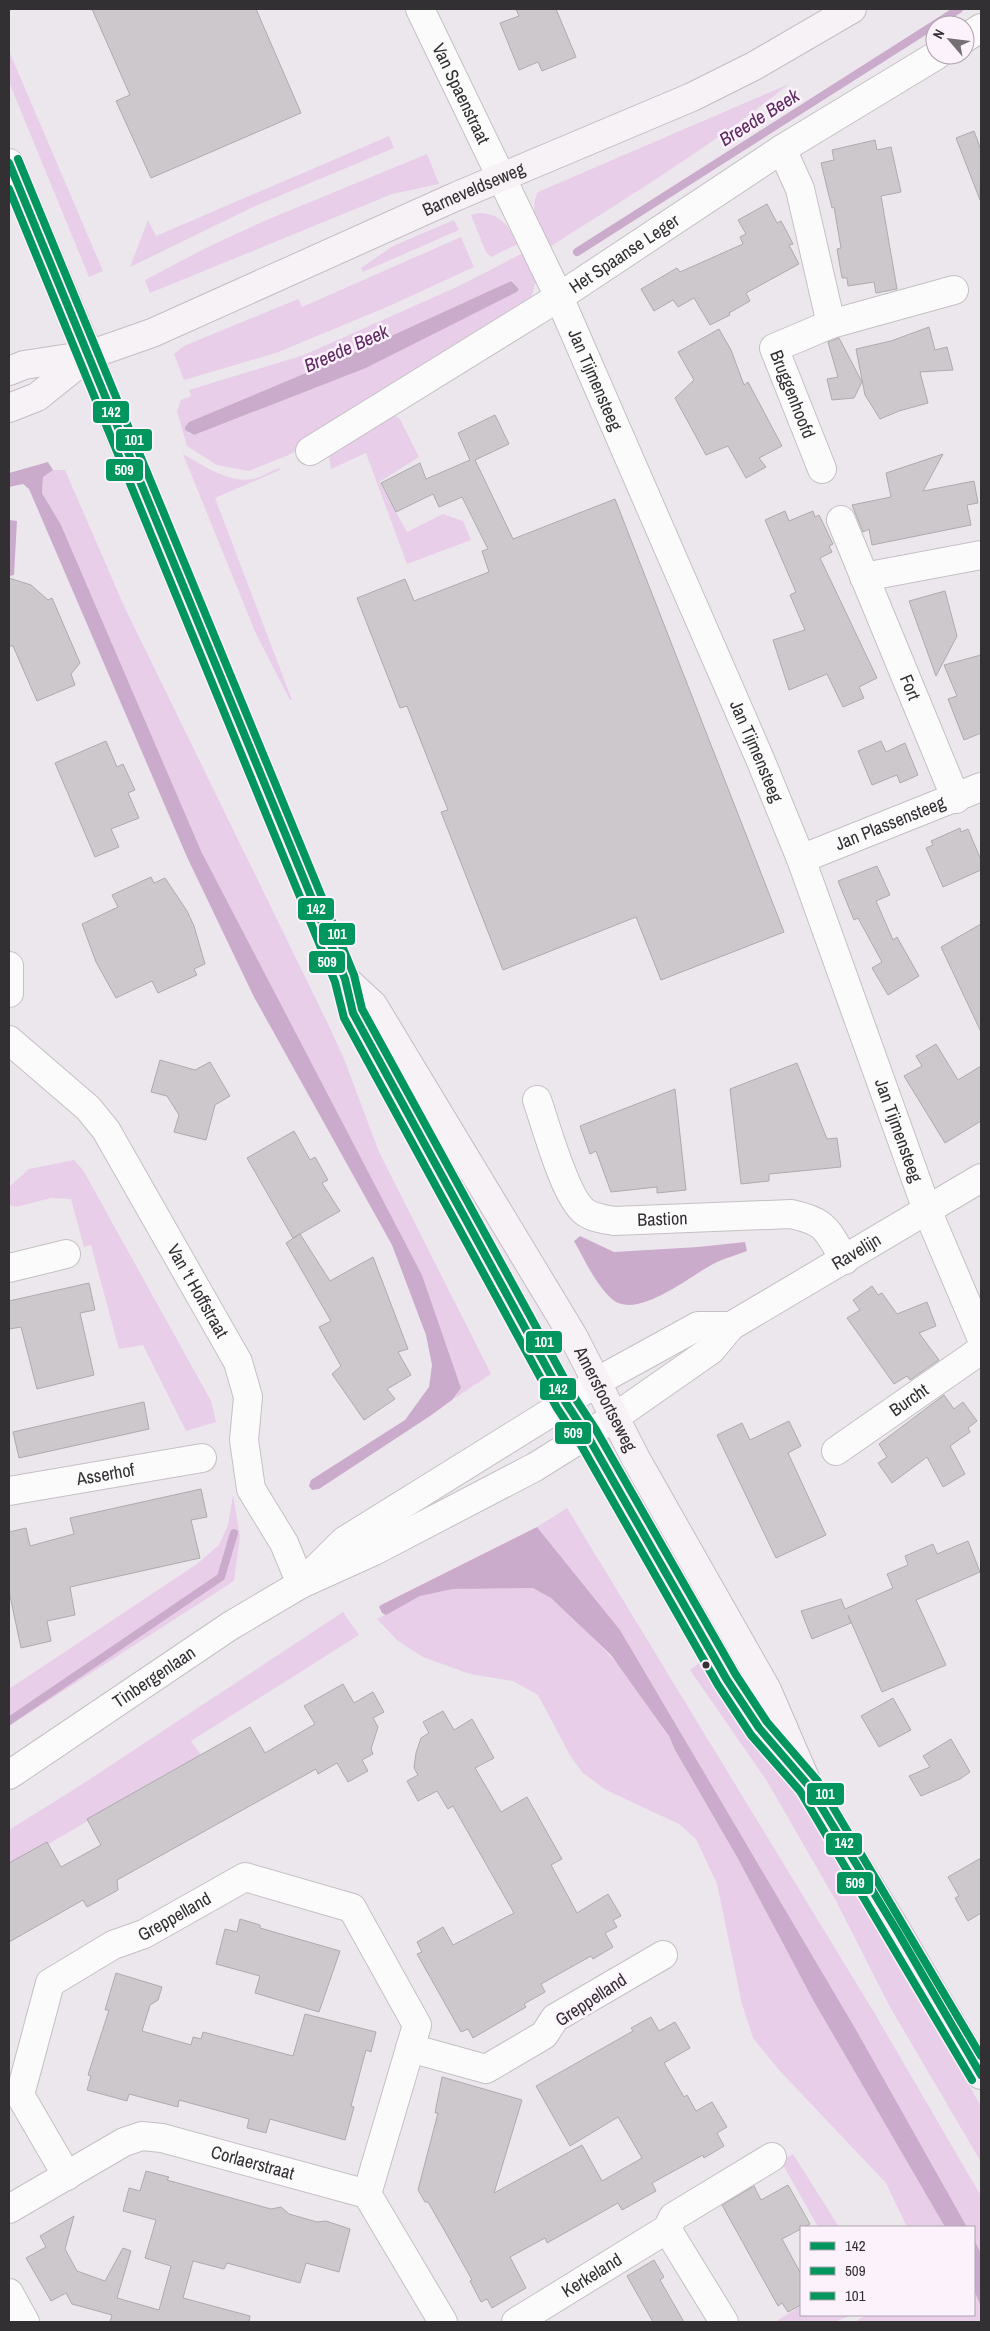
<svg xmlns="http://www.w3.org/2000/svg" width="990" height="2331" viewBox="0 0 990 2331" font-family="'Archivo Narrow',sans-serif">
<rect width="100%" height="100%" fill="#ece7ec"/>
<g fill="#e8cee9" fill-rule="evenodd">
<path d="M9 51 103 271 89 277 9 82Z"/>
<path d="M789 84C713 145 630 196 548 248 540 229 528 212 538 192Z"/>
<path d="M389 136 394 148 253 207 130 267 148 220 156 236Z"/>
<path d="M427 154 439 184 392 194 150 293 145 280 208 247 264 221Z"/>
<path d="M478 213C500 213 508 225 518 244L491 257 486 252 471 215Z"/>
<path d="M454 220 459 230 363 272 361 268 393 246Z"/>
<path d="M461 237 474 267 387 307 276 353 184 380 174 354 184 346 298 299 302 307Z"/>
<path d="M523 253 536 281 530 302 289 455 248 471 217 465 187 446 177 411 181 400 191 396 189 390 304 355 459 286ZM511 281 519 289 517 292 366 368 194 435 188 433 189 422 356 352Z"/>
<path d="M394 415 400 419 419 457 379 482 407 532 443 514 463 521 471 540 407 564 366 453 331 469 328 451Z"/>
<path d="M183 454C202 465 230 484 253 479 262 477 271 471 279 468L280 470 215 498 292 700H290L256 634Z"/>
<path d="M53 470H65L124 606 328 1024 344 1059 379 1152 491 1374 452 1400 461 1388 422 1275 202 853 61 525 42 493 43 476Z"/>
<path d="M74 1160 83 1170 211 1401 216 1422 186 1431 143 1345 119 1349 91 1245 84 1247 71 1199 51 1198 16 1207 9 1205V1187L29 1169Z"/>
<path d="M233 1495 240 1536 234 1581 9 1726V1689L197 1564 219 1545 228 1525Z"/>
<path d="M567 1508 875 2014 981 2196V2253L974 2240V2227H967L855 2028 620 1630 537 1527Z"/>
<path d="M502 1587C512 1587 523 1586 533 1588 547 1592 559 1605 569 1615 608 1651 655 1701 675 1750L737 1857 813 2000 945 2227H907L886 2183 779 2070 753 2038 742 2004 717 1884 696 1839 679 1824 606 1790 583 1773 571 1757 538 1695 513 1681 470 1674 423 1657 398 1641 377 1619 420 1596 453 1589Z"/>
<path d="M343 1612 359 1635 191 1741 201 1755 9 1867V1830L81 1785Z"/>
<path d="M699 1663 781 1773 826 1840 919 1993 981 2107V2162L890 2007 836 1901 767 1781 690 1670Z"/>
<path d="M793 2154 839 2227H818L781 2161Z"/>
<path d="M974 2290 981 2307V2322H855L866 2315H974Z"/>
<path d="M801 2306V2315H853L834 2322H775Z"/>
</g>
<g fill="#cbabcb">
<path d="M511 281 519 289 517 292 366 368 194 435 185 430V427L189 422 356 352Z"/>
<path d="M48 462 53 470 43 477 42 493 61 525 202 853 422 1275 461 1388 452 1400 430 1416 319 1489 312 1490 309 1486 311 1480 405 1420 429 1387 432 1365 426 1335 392 1245 254 997 187 857 29 489 23 484 9 487V473Z"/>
<path d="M9 520 17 521 14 575 9 576Z"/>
<path d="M580 1236 614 1252 698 1247 745 1242 747 1251C737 1255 725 1258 715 1263 691 1275 637 1321 612 1299 595 1284 585 1260 574 1241Z"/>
<path d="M537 1527 620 1630 855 2028 967 2227H945L813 2000 737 1857 675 1750 669 1736 611 1655 551 1598 533 1588 453 1589 420 1596 386 1615 382 1613 379 1607 381 1605Z"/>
<path d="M974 2240 981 2253V2307L974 2290Z"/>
</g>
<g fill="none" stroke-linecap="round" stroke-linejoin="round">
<g stroke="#cbabcb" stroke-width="8">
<path d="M577 252 959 9"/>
<path d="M9 1721 221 1577 234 1533"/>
</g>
</g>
<g fill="#ccc8cc" stroke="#aeaaae">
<path d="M92 9H256L301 113 151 178 116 101 130 95Z"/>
<path d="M516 9H556L576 57 542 71 538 62 519 70 500 23 519 16Z"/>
<path d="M974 131 981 150 980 200 956 138Z"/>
<path d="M875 140 877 150 891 147 901 192 881 196 897 289 876 293 874 282 848 286 847 278H842L837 249 841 248 834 207 832 208 821 163 834 160 832 150Z"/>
<path d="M767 204 777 223 781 221 787 232 793 244 789 245 799 264 746 293 750 301 729 313 730 315 710 325 694 298 678 307 673 300 654 311 641 289 677 268 680 272 743 244 740 237 746 234 738 220Z"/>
<path d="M929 327 935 350 947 347 953 370 920 372 928 403 899 411 880 419 865 395 856 349 891 341Z"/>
<path d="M719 329 731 350 744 385 748 382 782 446 759 458 766 467 746 478 728 446 706 455 675 398 694 380 678 352Z"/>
<path d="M839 338 862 382 854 398 832 400 827 379 838 377 828 342Z"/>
<path d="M495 415 509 444 475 460 513 539 615 499 784 932 661 980 636 917 503 970 441 812 448 810 407 706 400 708 357 598 405 579 414 601 489 572 482 551 488 549 462 497 439 507 433 494 396 512 381 483 420 463 426 479 470 460 458 433Z"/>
<path d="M943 454 923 491 974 481 978 503 967 505 971 525 872 545 869 529 863 532 852 505 891 497 886 473Z"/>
<path d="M785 511 789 521 813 511 815 517 819 515 833 544 829 546 832 552 820 558 877 678 859 687 864 698 843 707 827 674 789 690 773 640 805 630 790 595 796 592 765 520Z"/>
<path d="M9 578 31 585 48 600 52 598 80 663 71 674 75 685 37 701 13 646H9Z"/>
<path d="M945 591 957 636 936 676 909 601Z"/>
<path d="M981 655V733L964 740 948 699 957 696 944 665Z"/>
<path d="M106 741 117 767 123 764 135 790 128 793 139 818 111 829 119 847 95 857 55 763Z"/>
<path d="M881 741 886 752 905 743 918 775 900 783 897 775 872 785 858 751Z"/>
<path d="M960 828 961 832 968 829 981 860V870L943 887 926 848 933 845 931 841Z"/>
<path d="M877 866 890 895 876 901 893 940 897 937 919 976 888 995 872 968 882 962 858 918 854 920 838 881Z"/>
<path d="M151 877 154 883 165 878 187 911 194 926 205 964 194 969 197 975 158 993 152 981 116 998 96 962 82 924 118 907 112 895Z"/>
<path d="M981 924V1032L941 947Z"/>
<path d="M936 1044 958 1080 981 1066V1121L945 1143 904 1076 922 1066 916 1056Z"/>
<path d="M160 1060 195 1070 210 1062 230 1096 215 1105 206 1140 174 1132 179 1115 167 1096 151 1092Z"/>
<path d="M797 1063 827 1139 837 1138 841 1167 769 1174V1181L741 1184 730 1089Z"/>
<path d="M675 1089 686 1190 657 1193V1187L611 1192 596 1151 590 1154 580 1126Z"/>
<path d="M294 1131 310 1160 315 1157 328 1180 322 1183 340 1211 293 1238 247 1158Z"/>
<path d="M300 1234 330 1281 373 1257 408 1349 398 1352 411 1375 387 1389 395 1399 364 1420 332 1374 341 1366 319 1327 331 1321 286 1243Z"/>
<path d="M89 1283 95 1310 80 1313 94 1375 37 1389 21 1327 9 1329V1301Z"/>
<path d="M872 1286 878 1295 882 1293 897 1314 927 1302 936 1326 919 1333 939 1360 910 1380 907 1376 894 1384 847 1318 860 1310 853 1300Z"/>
<path d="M944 1395 954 1409 963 1402 977 1421 968 1428 970 1432 950 1446 965 1474 943 1487 927 1457 892 1483 878 1463 887 1457 879 1444Z"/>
<path d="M144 1402 149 1429 19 1458 13 1432Z"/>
<path d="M789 1421 801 1446 788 1453 826 1535 776 1558 717 1435 742 1423 750 1440Z"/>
<path d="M201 1489 207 1517 191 1520 200 1558 70 1587 75 1615 47 1621 51 1641 21 1648 9 1591V1532L26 1528 30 1546 74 1534 70 1518Z"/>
<path d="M968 1541 980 1572 916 1600 946 1665 882 1692 848 1615 851 1623 812 1639 801 1611 841 1599 845 1609 893 1588 887 1574 908 1565 905 1556 933 1544 937 1554Z"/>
<path d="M343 1684 354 1703 373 1692 384 1712 373 1718 378 1727 371 1749 373 1754 362 1760 368 1771 348 1782 337 1763 318 1774 316 1769 117 1880 118 1890 98 1901 87 1907 83 1900 9 1942V1863L47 1842 61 1867 101 1845 87 1819 250 1727 265 1753 315 1724 304 1706Z"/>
<path d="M893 1698 911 1730 879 1747 861 1716Z"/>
<path d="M443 1711 454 1730 472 1719 494 1758 475 1768 501 1812 527 1797 562 1859 551 1865 577 1913 608 1894 621 1916 613 1920 617 1927 605 1933 613 1947 593 1959 591 1956 541 1984 545 1992 524 2004 526 2007 473 2038 468 2029 461 2032 417 1954 422 1952 417 1942 443 1927 453 1945 514 1913 453 1806 448 1809 437 1791 418 1801 407 1781 418 1775 414 1768 416 1753 421 1738 429 1733 423 1722Z"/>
<path d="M951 1739 970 1772 960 1779 921 1796 909 1776 930 1767 923 1756Z"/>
<path d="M981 1858V1913L968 1921 955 1898 959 1896 948 1877Z"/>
<path d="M240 1919 260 1925V1928L340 1951 319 2012 255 1993 260 1976 216 1964 225 1929 237 1932Z"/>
<path d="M116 1973 162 1987 158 2000 150 2005 142 2031 191 2045 193 2037 201 2039 203 2032 293 2056 305 2014 376 2032 371 2052 366 2050 351 2106 354 2107 345 2140 270 2119 266 2133 247 2128 249 2119 179 2100 178 2107 129 2094 127 2101 87 2090 91 2076 88 2075 109 2010H105Z"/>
<path d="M651 2017 659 2031 675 2022 690 2048 664 2063 684 2097 687 2095 696 2111 712 2102 727 2127 717 2133 724 2146 704 2158 703 2155 652 2183 656 2191 622 2210 618 2203 547 2243 545 2238 510 2257 526 2288 492 2308 487 2299 481 2302 470 2281 472 2280 451 2242 428 2202H425L418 2190 438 2113H435L442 2077 522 2100 494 2193 582 2145 602 2181 642 2158 618 2117 570 2146 536 2086 633 2031 631 2028Z"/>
<path d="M146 2171 169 2177 167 2180 271 2209 281 2207 289 2214 317 2222 326 2221 350 2229 339 2272 306 2263 300 2283 227 2263 224 2269 193 2261 183 2298 250 2316 249 2322H110L112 2315 72 2304 66 2293 51 2301 26 2258 46 2247 40 2236 74 2216 65 2249 77 2271 105 2281 123 2248 131 2251 117 2298 159 2310 171 2266 145 2258 156 2220 123 2211 129 2188 140 2191Z"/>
<path d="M788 2185 810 2224 782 2239 801 2274V2305L788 2312 782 2303 778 2306 722 2205 754 2186 761 2200Z"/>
<path d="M654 2260 664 2277 660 2280 684 2322H653L627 2276Z"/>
</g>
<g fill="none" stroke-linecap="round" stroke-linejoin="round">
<defs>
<g id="minor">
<path id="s1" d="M420 9 559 297 760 759 801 859 927 1210 981 1337"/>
<path d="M965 38 981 28"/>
<path id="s2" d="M782 149 800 189 831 324 774 348 822 469"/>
<path d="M9 163 89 355"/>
<path d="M831 324 954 290"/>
<path id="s3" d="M310 451 559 297 782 149 937 55"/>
<path id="s4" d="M841 520 956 799"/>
<path d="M864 577 981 555"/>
<path id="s5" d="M801 859 981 787"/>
<path d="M9 966V993"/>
<path id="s6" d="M9 1040 88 1108 106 1130 238 1362 248 1397 244 1440 251 1489 284 1543 301 1584"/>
<path id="s7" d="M537 1100C546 1125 565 1198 585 1212 593 1218 604 1219 614 1221L791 1214C828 1222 826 1230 845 1260"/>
<path d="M9 1268 66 1254"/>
<path id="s8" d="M836 1451 981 1350"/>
<path id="s9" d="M9 1491 202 1458"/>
<path d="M313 1572 344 1541 566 1403 598 1381 698 1326H731"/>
<path id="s10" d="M9 1775 230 1626 301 1584 374 1551 535 1467 615 1417 711 1350 731 1326 981 1178"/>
<path d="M410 2048 486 2069 544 2035 555 2018 663 1955"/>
<path id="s11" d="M67 2176 20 2095 50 1983 113 1945 144 1934 245 1877 352 1908 417 2025 367 2194"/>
<path id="s12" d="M9 2209 124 2142 142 2136 162 2138 367 2194 443 2322"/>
<path d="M667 2229 724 2322"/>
<path d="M9 2293 25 2322"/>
<path id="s13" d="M516 2322 667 2229 673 2217 772 2157"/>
</g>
<g id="major">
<path d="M89 355 112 415 345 979 353 1013 566 1403 587 1435 727 1680 759 1728 808 1785"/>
<path id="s14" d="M9 371 24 365 89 355 152 333 457 196 692 97 754 66 852 9"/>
<path d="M9 408 37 397 88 356"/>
<path id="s15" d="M345 979 373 1005 573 1336 636 1459 767 1690 808 1785 897 1931 981 2075"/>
</g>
</defs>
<use href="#minor" stroke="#c4c0c4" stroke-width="30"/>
<use href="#major" stroke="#c5bcc5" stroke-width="30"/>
<use href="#minor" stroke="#fcfbfc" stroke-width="28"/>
<use href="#major" stroke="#f6f2f6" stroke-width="28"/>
<defs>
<path id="bus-1" d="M9 163 345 979 353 1013 566 1403 587 1435 727 1680 759 1728 808 1785 897 1931 981 2075"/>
<path id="bus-2" d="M9 189 335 982 344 1018 557 1408 578 1440 718 1685 751 1735 800 1791 972 2080"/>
<path id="bus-3" d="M18 159 354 975 362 1009 575 1398 596 1430 736 1675 767 1722 817 1780 981 2056"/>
</defs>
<use href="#bus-1" stroke="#fcf2fc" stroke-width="11"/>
<use href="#bus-2" stroke="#fcf2fc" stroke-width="11"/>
<use href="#bus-3" stroke="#fcf2fc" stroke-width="11"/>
<use href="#bus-1" stroke="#00965e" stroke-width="8"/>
<use href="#bus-2" stroke="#00965e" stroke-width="8"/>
<use href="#bus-3" stroke="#00965e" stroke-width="8"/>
</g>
<circle fill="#333033" stroke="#fcf2fc" stroke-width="2" cx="706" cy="1665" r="4.5"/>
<g text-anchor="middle" stroke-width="5" stroke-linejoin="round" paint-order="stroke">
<g font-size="18" fill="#333033" stroke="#fcf2fc">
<text dy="6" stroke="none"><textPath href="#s1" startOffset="94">Van Spaenstraat</textPath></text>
<text dy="6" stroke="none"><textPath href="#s14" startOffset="501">Barneveldseweg</textPath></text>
<text dy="6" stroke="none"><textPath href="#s3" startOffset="371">Het Spaanse Leger</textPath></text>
<text dy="6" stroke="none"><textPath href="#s1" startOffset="410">Jan Tijmensteeg</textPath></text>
<text dy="6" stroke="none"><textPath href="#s2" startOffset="294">Bruggenhoofd</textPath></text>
<text dy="6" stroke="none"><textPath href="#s4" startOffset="181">Fort</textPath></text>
<text dy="6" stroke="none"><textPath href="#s1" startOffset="815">Jan Tijmensteeg</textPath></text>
<text dy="6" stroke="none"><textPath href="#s5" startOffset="96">Jan Plassensteeg</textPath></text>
<text dy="6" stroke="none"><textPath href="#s1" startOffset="1220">Jan Tijmensteeg</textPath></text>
<text dy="6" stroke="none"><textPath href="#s7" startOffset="202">Bastion</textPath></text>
<text dy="6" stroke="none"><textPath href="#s10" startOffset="999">Ravelijn</textPath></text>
<text dy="6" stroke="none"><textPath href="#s6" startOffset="318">Van 't Hoffstraat</textPath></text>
<text dy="6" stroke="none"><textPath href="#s15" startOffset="496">Amersfoortseweg</textPath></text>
<text dy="6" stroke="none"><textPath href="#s8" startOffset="89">Burcht</textPath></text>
<text dy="6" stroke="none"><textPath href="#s9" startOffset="98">Asserhof</textPath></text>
<text dy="6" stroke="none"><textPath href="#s10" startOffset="175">Tinbergenlaan</textPath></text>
<text dy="6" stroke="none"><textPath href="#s11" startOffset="351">Greppelland</textPath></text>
<text transform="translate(591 2000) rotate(-33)" y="6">Greppelland</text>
<text dy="6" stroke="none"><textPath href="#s12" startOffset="266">Corlaerstraat</textPath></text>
<text dy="6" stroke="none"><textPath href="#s13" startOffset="89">Kerkeland</textPath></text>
</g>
<g font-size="19" font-style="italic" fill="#5e2861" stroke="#fcf2fc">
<text transform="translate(759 117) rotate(-32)" y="7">Breede Beek</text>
<text transform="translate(346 348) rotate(-24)" y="7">Breede Beek</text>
</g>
</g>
<g stroke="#fcf2fc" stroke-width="2">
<rect x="92" y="400" width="38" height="24" rx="5" fill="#00965e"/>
<rect x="115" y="428" width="38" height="24" rx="5" fill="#00965e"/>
<rect x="105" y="458" width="39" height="24" rx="5" fill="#00965e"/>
<rect x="297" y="897" width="38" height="24" rx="5" fill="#00965e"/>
<rect x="318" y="922" width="38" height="24" rx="5" fill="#00965e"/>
<rect x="308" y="950" width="38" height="24" rx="5" fill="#00965e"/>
<rect x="525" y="1330" width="38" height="24" rx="5" fill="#00965e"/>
<rect x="539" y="1377" width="38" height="24" rx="5" fill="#00965e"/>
<rect x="554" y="1421" width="38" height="24" rx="5" fill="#00965e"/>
<rect x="806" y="1782" width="39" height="24" rx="5" fill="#00965e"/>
<rect x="825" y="1832" width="38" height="24" rx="5" fill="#00965e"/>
<rect x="836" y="1871" width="38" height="24" rx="5" fill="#00965e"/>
</g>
<g font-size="14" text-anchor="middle" font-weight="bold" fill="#fff">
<text x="111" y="417">142</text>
<text x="134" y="445">101</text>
<text x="124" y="475">509</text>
<text x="316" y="914">142</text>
<text x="337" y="939">101</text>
<text x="327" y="967">509</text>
<text x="544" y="1347">101</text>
<text x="558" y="1394">142</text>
<text x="573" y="1438">509</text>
<text x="825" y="1799">101</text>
<text x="844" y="1848">142</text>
<text x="855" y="1888">509</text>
</g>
<rect width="990" height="2331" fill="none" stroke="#333033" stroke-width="20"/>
<rect x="800" y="2226" width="175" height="90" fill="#fcf2fc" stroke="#aca4ac"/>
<rect x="810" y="2242" width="25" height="8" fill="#00965e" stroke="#aca4ac"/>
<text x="845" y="2251" font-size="15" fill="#333033">142</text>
<rect x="810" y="2267" width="25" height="8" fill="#00965e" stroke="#aca4ac"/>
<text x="845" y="2276" font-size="15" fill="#333033">509</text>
<rect x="810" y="2292" width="25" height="8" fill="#00965e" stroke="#aca4ac"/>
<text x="845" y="2301" font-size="15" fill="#333033">101</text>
<g transform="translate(950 40) rotate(298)"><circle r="24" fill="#fcf2fc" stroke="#aca4ac"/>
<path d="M0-4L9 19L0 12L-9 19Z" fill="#747074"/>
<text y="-8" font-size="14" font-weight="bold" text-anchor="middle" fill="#333033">N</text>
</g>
</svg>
